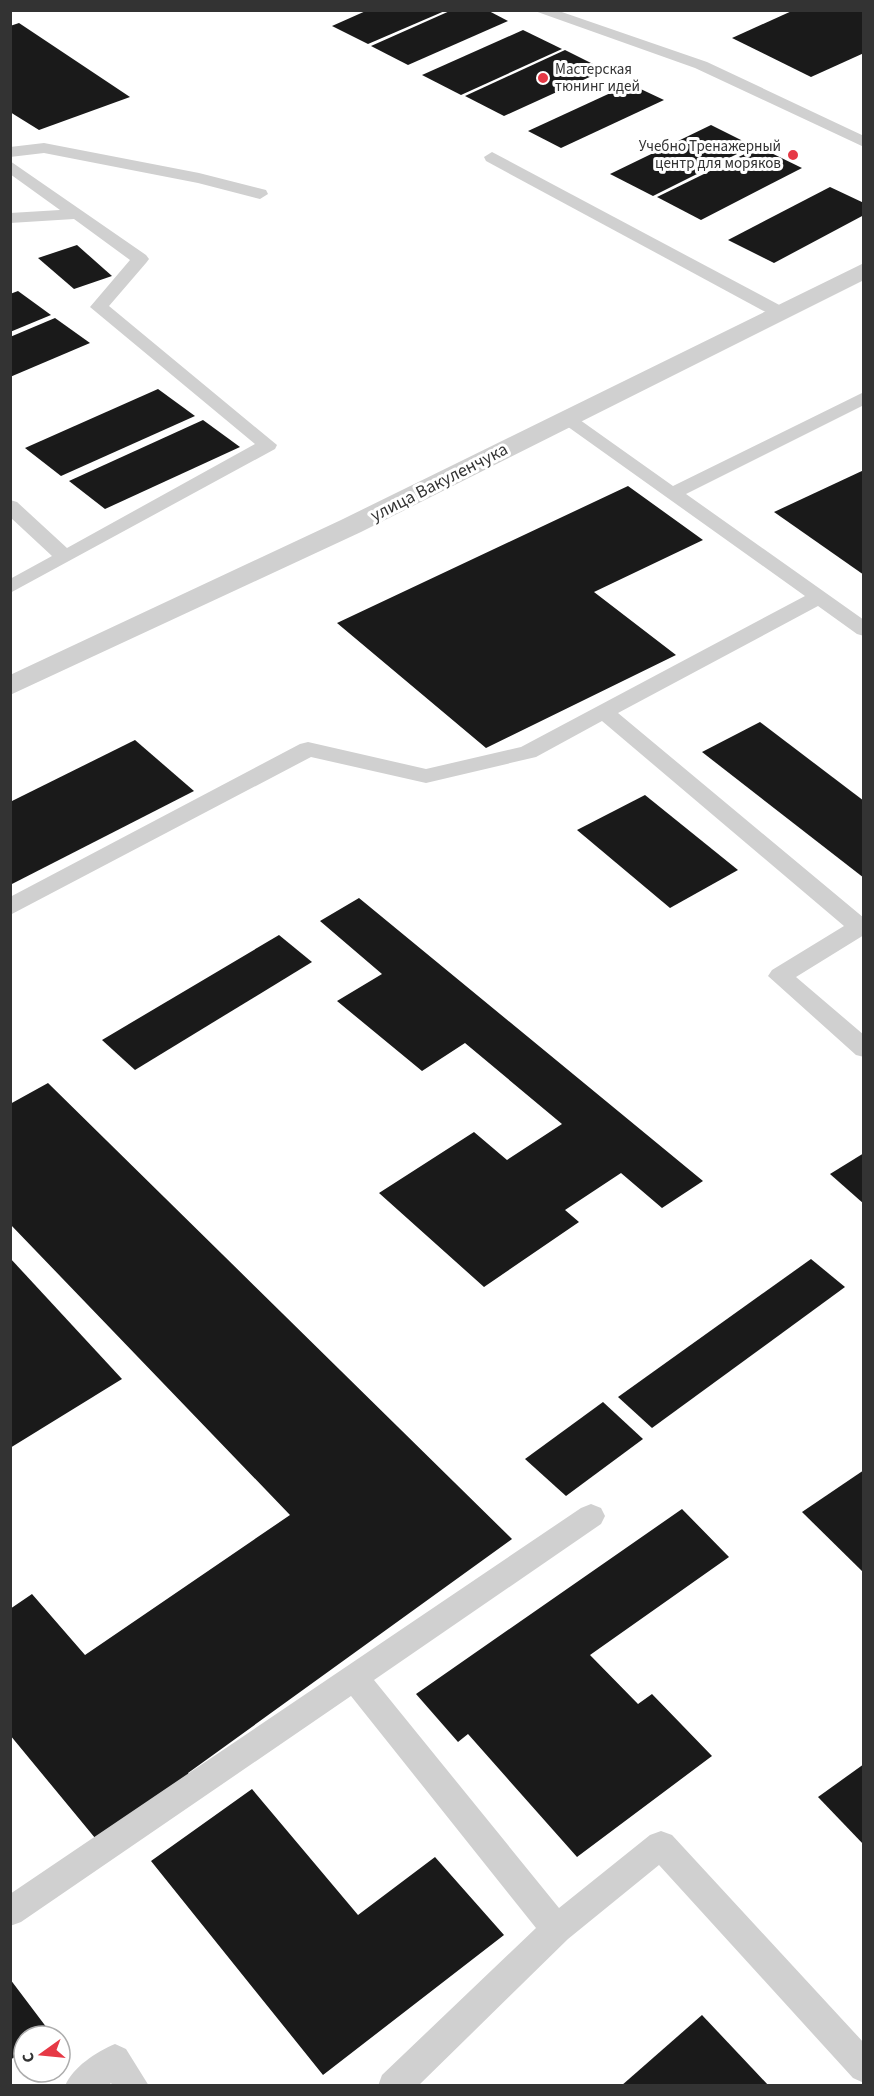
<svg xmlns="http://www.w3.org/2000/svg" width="874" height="2096" viewBox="0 0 874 2096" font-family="'Source Sans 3',sans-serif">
<rect width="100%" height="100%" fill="#fff"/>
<g fill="#1a1a1a">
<path d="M368 10H447L368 44 332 26Z"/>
<path d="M452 10H487L508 21 408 65 371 46Z"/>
<path d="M794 10H864V53L811 77 732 38Z"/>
<path d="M19 23 130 97 39 130 10 112V26Z"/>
<path d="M523 30 562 49 461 95 422 75Z"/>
<path d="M565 50 605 70 504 116 465 96Z"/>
<path d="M630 84 664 100 561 148 528 131Z"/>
<path d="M711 125 753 146 653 196 610 174Z"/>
<path d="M759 147 802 168 701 220 657 197Z"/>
<path d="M830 187 864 203V215L774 263 728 240Z"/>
<path d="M77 245 112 276 74 289 38 258Z"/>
<path d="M18 291 51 315 10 332V294Z"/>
<path d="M55 318 90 343 10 377V337Z"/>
<path d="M158 389 195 416 61 476 25 448Z"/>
<path d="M203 420 240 447 105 509 69 481Z"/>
<path d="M864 470V575L774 512Z"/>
<path d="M628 486 703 540 594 592 676 655 486 748 337 623Z"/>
<path d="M760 722 864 801V878L702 752Z"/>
<path d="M135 740 194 791 10 885V802Z"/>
<path d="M645 795 738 870 670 908 577 830Z"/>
<path d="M359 898 703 1181 662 1208 621 1173 565 1210 579 1222 484 1287 379 1193 474 1132 507 1160 562 1124 465 1043 422 1071 337 1001 382 974 320 921Z"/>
<path d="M279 935 312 962 135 1070 102 1040Z"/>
<path d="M48 1083 512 1539 188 1773 191 1778 100 1844 10 1735V1609L32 1594 85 1655 290 1515 10 1224V1104Z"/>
<path d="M864 1153V1204L830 1174Z"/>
<path d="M10 1258 122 1379 10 1448Z"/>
<path d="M811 1259 845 1287 652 1428 618 1397Z"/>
<path d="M603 1402 643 1439 566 1496 525 1459Z"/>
<path d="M864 1470V1573L802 1512Z"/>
<path d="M682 1509 729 1557 590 1655 638 1704 652 1694 712 1756 577 1857 468 1734 458 1742 416 1694Z"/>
<path d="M864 1764V1845L818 1797Z"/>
<path d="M252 1789 358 1915 435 1857 504 1935 323 2075 151 1861Z"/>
<path d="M10 1979 50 2032 45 2036H24V2051L10 2060Z"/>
<path d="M702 2015 769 2086H621Z"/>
</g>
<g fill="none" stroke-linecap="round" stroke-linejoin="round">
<g fill="#d0d0d0" fill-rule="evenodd">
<path d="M532 10H556L707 62 864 136V147L695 68Z"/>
<path d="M44 143 199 173 266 190 268 194 260 199 198 183 44 153 10 157V147Z"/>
<path d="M492 152 785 308 788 312 779 317 773 316 486 161 484 157Z"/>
<path d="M10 161 146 255 149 259 146 263 109 306 277 445 275 449 10 593V579L52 556 10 517V500L17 502 67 548 255 444 90 307 130 260 74 219 10 223V213L60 210 10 174Z"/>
<path d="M864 392V405L686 494 864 620V636L857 634 818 606 618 713 864 918V935L796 977 864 1035V1057L856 1055 768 976 772 970 844 926 602 721 536 757 426 783 311 757 10 915V897L300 744 308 742 426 769 521 747 805 596 557 419 559 415H573L673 486Z"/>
<path d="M591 1504 601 1508 605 1516 601 1524 374 1680 559 1908 650 1835 661 1831 672 1835 864 2043V2083L853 2078 659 1865 568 1939 418 2086H378L382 2075 536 1928 351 1696 21 1922 10 1926V1894L581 1508Z"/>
<path d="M115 2044 126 2049 149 2086H113L111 2083 108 2086H65C73 2067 96 2052 115 2044Z"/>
</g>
<path fill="#d0d0d0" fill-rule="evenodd" d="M864 263V280L361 532 10 695V675L341 520Z"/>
</g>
<g fill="#e63946" stroke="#fff" stroke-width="2">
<circle cx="543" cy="78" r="6"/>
<circle cx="793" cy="155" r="6"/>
</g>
<g text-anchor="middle" stroke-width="6" stroke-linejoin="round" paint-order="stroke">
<g font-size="15" fill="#333" stroke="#fff" text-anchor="start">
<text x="555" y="74">Мастерская<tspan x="555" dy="17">тюнинг идей</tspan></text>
<text x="781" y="151" text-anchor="end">Учебно Тренажерный<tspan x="781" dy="17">центр для моряков</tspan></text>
</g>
<g font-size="18" fill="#333" stroke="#fff">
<text transform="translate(439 482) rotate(-27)" y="6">улица Вакуленчука</text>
</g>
</g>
<rect width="874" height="2096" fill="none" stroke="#333333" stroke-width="24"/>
<g transform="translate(42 2054) rotate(255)"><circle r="28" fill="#ffffff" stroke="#adadad" stroke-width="1.5"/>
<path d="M0-4.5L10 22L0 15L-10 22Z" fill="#e63946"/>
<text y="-9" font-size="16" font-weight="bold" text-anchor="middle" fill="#333333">С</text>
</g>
</svg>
